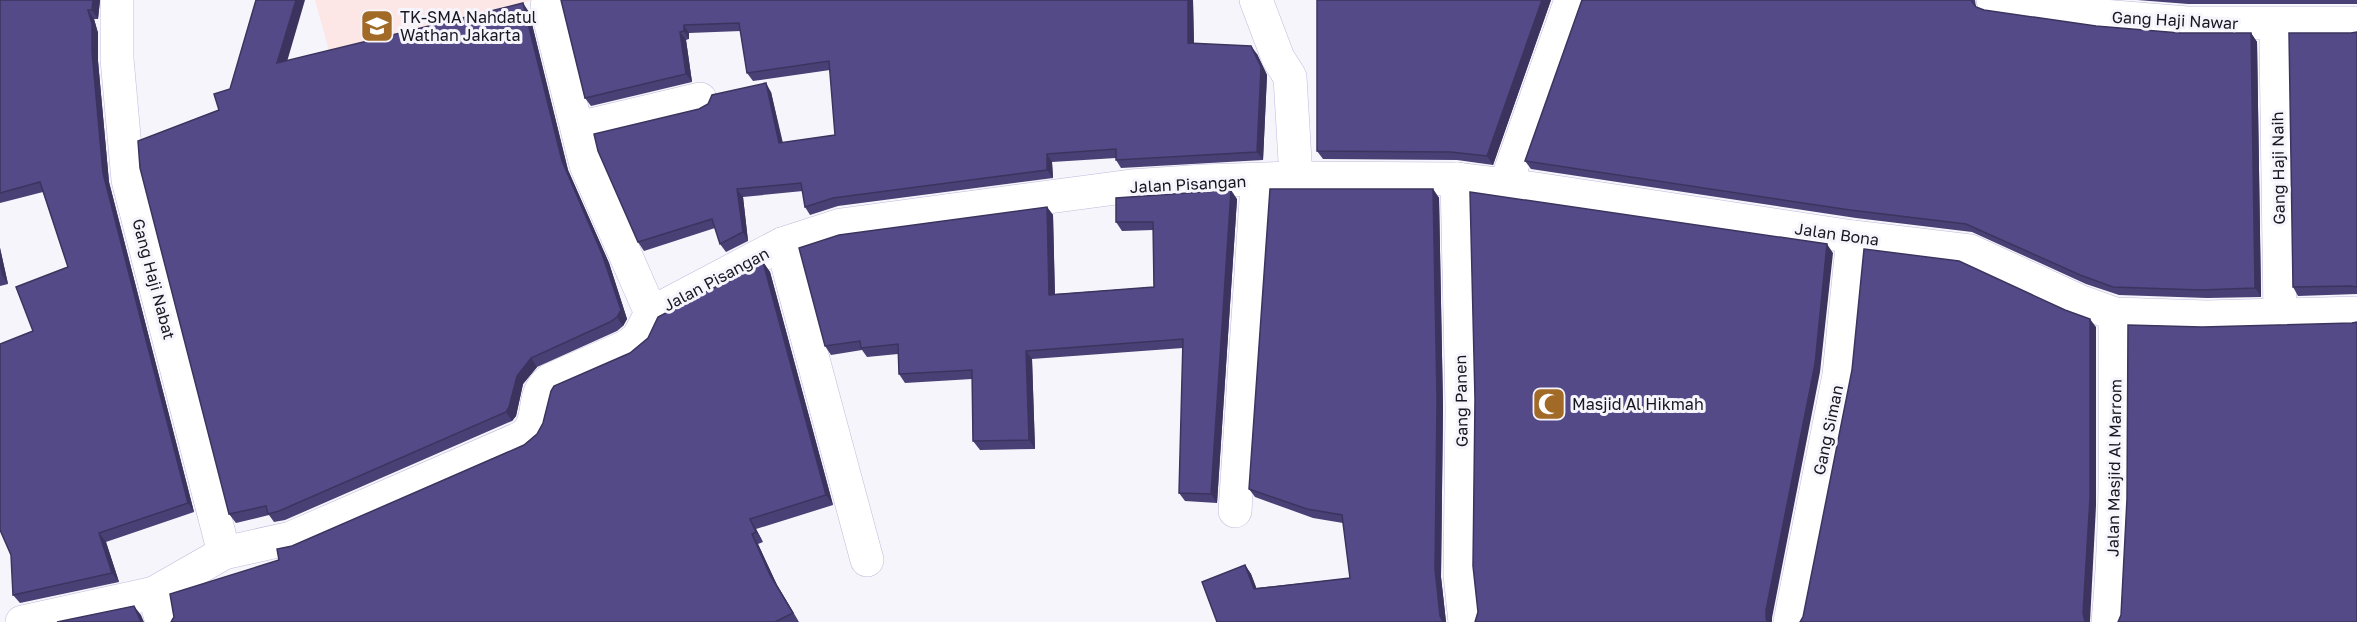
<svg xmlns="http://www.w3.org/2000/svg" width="2357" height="622" viewBox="0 0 2357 622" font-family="'Golos Text',sans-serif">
<rect width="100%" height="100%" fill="#f6f5fc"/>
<path fill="#fce6e6" d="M315 0H533L329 51Z"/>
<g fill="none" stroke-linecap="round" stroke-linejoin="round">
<defs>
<g id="minor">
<path d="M117 0V59L128 180 224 553"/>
<path d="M548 0 547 8 586 165 651 313"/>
<path d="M1256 0 1278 58 1290 77 1296 178"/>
<path d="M1993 0 2103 16 2187 23H2357"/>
<path d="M578 128 700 99"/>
<path d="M1457 179 1462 407 1460 575 1465 622"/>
<path d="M1505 186 1571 0"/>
<path d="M782 244 867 560"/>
<path d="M2280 316 2276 43 2278 32 2285 24"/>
<path d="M1235 511 1256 200 1261 180"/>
<path d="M154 593 162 622"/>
<path d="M22 622 154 593 224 553 291 538 523 437C544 420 529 396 550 380L626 347 638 338 651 313 782 244 841 225 1131 186 1204 181 1296 178 1457 179 1529 188 1853 237 1970 251 2079 301 2115 314 2207 317 2357 313"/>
<path d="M1790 622 1839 375 1853 237"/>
<path d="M2108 622C2118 520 2115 416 2115 314"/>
</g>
</defs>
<use href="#minor" stroke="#bebbda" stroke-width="34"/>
<use href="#minor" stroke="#fff" stroke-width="33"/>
</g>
<g fill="#494075">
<path d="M0 0H100L98 19H94L98 33V61L109 182 194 512 106 542 119 582 20 603 13 595 33 331 68 267 43 192 0 203Z"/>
<path d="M561 0H1193L1194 43 1257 54 1267 75 1263 160 1121 168 1116 160V158L1052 162 1053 178 838 206 810 215 805 207 803 191 743 197 748 241 726 252 720 244 715 228 644 251 638 242 771 92 783 143 835 135 830 70 753 81 747 73 741 31 689 33V39L686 40 692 82 591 106 585 98Z"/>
<path d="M1317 0H1551L1493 165 1457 160 1323 159 1317 151Z"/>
<path d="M1582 0H1975L1976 7 1984 10 2096 26 2180 33H2251L2257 42 2261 297 2207 298 2119 295 2086 284 1972 232 1856 218 1531 169 1525 161Z"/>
<path d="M2137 0H2357V4H2188Z"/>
<path d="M529 12 568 170 609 263 627 319 623 326 617 331 537 367 523 384 516 416 512 421 285 520 274 522 269 515 236 523 229 514 219 110 230 89 287 61Z"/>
<path d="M2357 32V294L2298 296 2293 287 2351 33Z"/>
<path d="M1433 189 1439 198 1443 407 1441 577 1446 622H1217L1245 565 1251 574 1256 588 1350 578 1343 523 1313 518 1255 497 1249 489Z"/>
<path d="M1237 199 1217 503 1185 501 1179 493 1183 348 1032 359 1035 449 980 450 973 441 972 379 905 383 899 374 898 354 867 357 862 350 831 355 825 346 1047 207 1053 215 1055 294 1154 287 1153 230 1122 231 1116 222Z"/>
<path d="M0 248 8 284 0 286Z"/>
<path d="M763 262 770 272 833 505 756 529 763 542 758 544 777 585 799 622H171L279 560 292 546 524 445 630 353Z"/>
</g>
<g fill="#3c345f">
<path d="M93 0H100L98 19 92 10Z"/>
<path d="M296 0H305L284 72 277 63Z"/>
<path d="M1188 0H1193L1194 51 1188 43Z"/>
<path d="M1542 0H1551L1493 165 1487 156Z"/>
<path d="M523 3 529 12 568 170 609 263 627 319 623 326 617 317 562 161Z"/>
<path d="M88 10 94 19 98 33V61L109 182 194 512 188 503 103 173Z"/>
<path d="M684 25 689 33V39L684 31Z"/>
<path d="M680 32 686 40 692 82 686 74Z"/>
<path d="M2251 33 2257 42 2261 297 2255 288Z"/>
<path d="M1251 46 1257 54 1267 75 1263 160 1257 152Z"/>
<path d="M766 83 771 92 784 151 779 143Z"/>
<path d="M1047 154 1052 162 1053 178 1047 170Z"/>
<path d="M737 189 743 197 748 241 743 232Z"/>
<path d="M1433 189 1439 198 1443 407 1441 577 1446 622H1443L1440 616 1435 569Z"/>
<path d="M1231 190 1237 199 1217 503 1211 494Z"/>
<path d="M1047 207 1053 215 1055 303 1049 295Z"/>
<path d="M1827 244 1833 253 1820 372 1772 618V622H1768L1766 619V610Z"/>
<path d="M0 248 8 284 2 275 0 267Z"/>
<path d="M763 262 770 272 833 505 826 495Z"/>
<path d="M2090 319 2096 327V506L2090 622H2085L2083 613Z"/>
<path d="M1026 351 1032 359 1035 449 1029 440Z"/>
<path d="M531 358 537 367 523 384 516 416 512 421 506 412 517 376Z"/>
<path d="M750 519 756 529 763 542 756 532Z"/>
<path d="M99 533 106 542 119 582 112 573Z"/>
<path d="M752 534 758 544 777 585 799 622 770 575Z"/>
<path d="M1245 565 1251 574 1260 597 1254 589Z"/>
<path d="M134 606 141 615 144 622H141Z"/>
</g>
<g fill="#554a88" stroke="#3c345f" stroke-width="1.5">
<path d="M0 0H93L92 10H88L92 24V52L103 173 188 503 99 533 112 573 13 595 11 555 0 530V344L33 331 16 287 68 267 40 182 0 193Z"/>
<path d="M256 0H296L277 63 523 3 562 161 602 254 621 310 617 317 610 322 531 358 517 376 509 407 506 412 279 511 268 514 266 506 229 514 140 168 138 141 219 110 214 94 230 89Z"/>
<path d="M561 0H1188V43L1251 46 1261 67 1257 152 1116 160V149L1047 154V170L833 198 805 207 801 183 737 189 743 232 720 244 712 219 638 242 598 151 594 134 699 109 708 104 712 95 766 83 779 143 835 135 829 61 747 73 739 23 684 25V31L680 32 686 74 585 98Z"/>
<path d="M1317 0H1542L1487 156 1451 152 1317 151Z"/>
<path d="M1582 0H1971L1976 7 1984 10 2096 26 2180 33H2251L2255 288 2201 290 2113 287 2080 275 1966 224 1850 210 1525 161Z"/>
<path d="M2357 32V287L2351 286 2293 287 2289 33H2351Z"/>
<path d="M1270 189H1433L1437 399 1435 569 1440 616 1443 622H1217L1202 582 1245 565 1254 589 1350 578 1342 515 1307 509 1249 489Z"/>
<path d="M1231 190 1211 494 1179 493 1183 339 1026 351 1029 440 973 441 972 370 899 374 898 344 861 348 860 341 825 346 799 248 839 235 1047 207 1049 295 1154 287 1153 222H1116V198Z"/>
<path d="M1470 192 1827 244 1815 364 1766 610V619L1768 622H1475L1478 612 1473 566 1475 399Z"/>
<path d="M1864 249 1959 261 2065 310 2090 319V498L2083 613 2085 622H1800L1803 617 1852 370Z"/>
<path d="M763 262 826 495 750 519 756 532 752 534 770 575 793 613 775 622H171L174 617 170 594 279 560 277 549 292 546 524 445 537 434 543 423 551 391 554 386 630 353 648 338 658 317Z"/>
<path d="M2357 322V622H2118L2121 615 2127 499 2128 325 2202 327 2352 323Z"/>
<path d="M134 606 141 622H57Z"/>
</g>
<defs>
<symbol id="school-square" viewBox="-11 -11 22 22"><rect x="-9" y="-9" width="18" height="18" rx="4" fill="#a26a27" stroke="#f6f5fc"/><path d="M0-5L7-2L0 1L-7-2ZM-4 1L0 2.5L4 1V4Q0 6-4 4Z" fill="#fff"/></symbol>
<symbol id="mosque-square" viewBox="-11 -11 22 22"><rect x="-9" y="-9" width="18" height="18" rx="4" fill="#a26a27" stroke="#f6f5fc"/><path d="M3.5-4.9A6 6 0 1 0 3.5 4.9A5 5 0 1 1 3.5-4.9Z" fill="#fff"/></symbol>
</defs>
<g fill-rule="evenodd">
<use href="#school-square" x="358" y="7" width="38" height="38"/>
<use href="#mosque-square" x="1530" y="385" width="38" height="38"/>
</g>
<g text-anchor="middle" stroke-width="6" stroke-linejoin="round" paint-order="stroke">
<g font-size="16" fill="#181621" stroke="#f6f5fc" text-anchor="start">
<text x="400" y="23">TK-SMA Nahdatul<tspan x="400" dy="18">Wathan Jakarta</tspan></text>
<text x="1572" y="410">Masjid Al Hikmah</text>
</g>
<g font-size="16" fill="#181621" stroke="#f6f5fc">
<text transform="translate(2175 20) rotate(3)" y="6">Gang Haji Nawar</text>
<text transform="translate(2278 168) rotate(-91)" y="6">Gang Haji Naih</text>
<text transform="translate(1188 184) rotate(-3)" y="6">Jalan Pisangan</text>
<text transform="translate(1837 234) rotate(8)" y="6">Jalan Bona</text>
<text transform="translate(154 279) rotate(75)" y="6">Gang Haji Nabat</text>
<text transform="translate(716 279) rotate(-28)" y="6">Jalan Pisangan</text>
<text transform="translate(1461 401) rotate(-91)" y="6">Gang Panen</text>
<text transform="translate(1828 430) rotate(-78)" y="6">Gang Siman</text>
<text transform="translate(2114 468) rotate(-89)" y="6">Jalan Masjid Al Marrom</text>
</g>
</g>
</svg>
